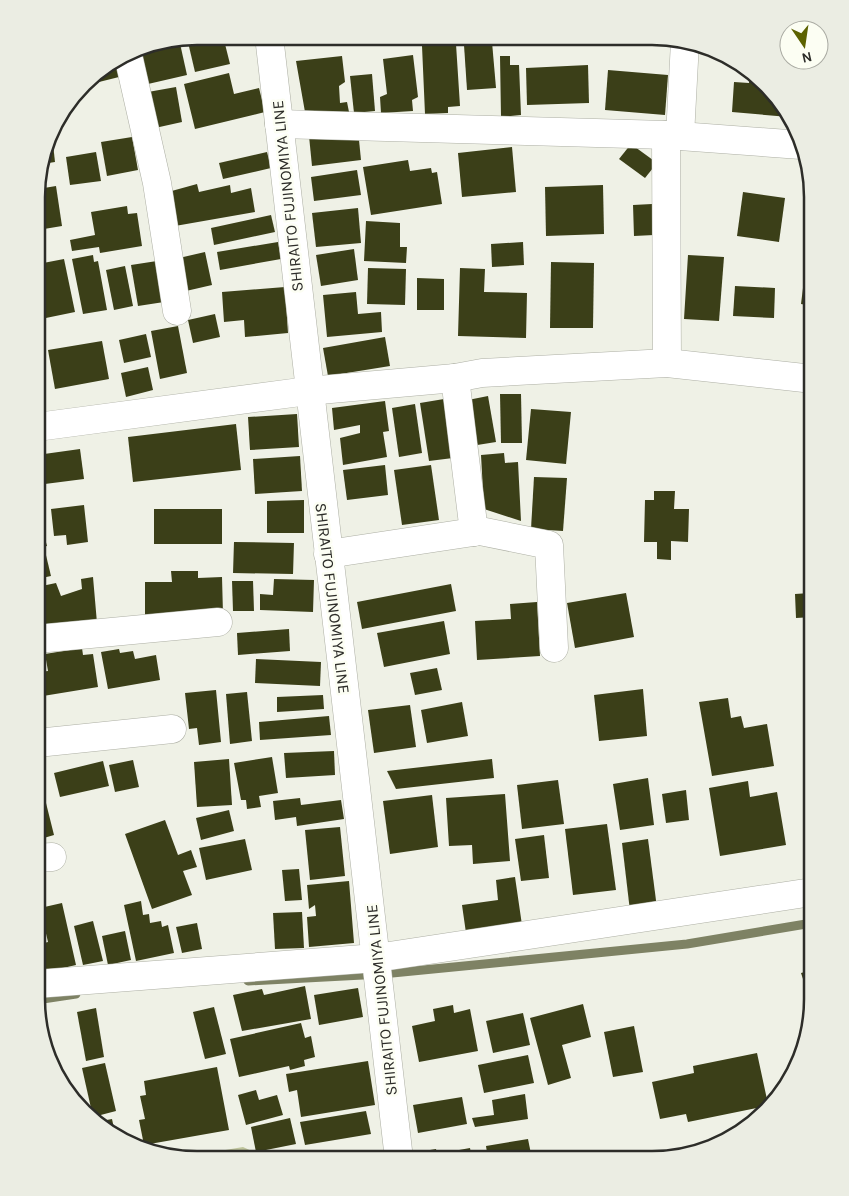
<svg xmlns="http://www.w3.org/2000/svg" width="849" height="1196" viewBox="0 0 849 1196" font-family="Karla,sans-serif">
<rect width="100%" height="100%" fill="#eff1e6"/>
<path fill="#bfc59c" d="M243 1147 269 1159 178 1158Z"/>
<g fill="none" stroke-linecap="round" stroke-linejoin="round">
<g stroke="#7e8264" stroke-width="9">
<path d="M248 981 382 974 687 944 812 923"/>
<path d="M36 1000 76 994"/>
</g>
</g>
<g fill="#3b3f18">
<path d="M197 36H223L230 64 195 72 187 38Z"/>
<path d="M179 39 187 75 148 84 140 48Z"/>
<path d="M492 42 496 88 467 90 464 45Z"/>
<path d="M456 44 460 106 448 107V113L425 114 422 46Z"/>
<path d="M413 55 418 97 412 100 413 111 381 113 380 97 387 94 383 59Z"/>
<path d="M342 56 345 82 339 86 340 103 347 102 349 112H305L296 61Z"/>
<path d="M500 56H510V65H519L521 115 501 117Z"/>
<path d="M119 60 123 76 91 84 89 78 91 76Z"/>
<path d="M588 65 589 103 527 105 526 68Z"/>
<path d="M608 70 668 75 665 115 605 110Z"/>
<path d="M229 73 234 94 259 88 265 112 195 129 184 84Z"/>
<path d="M372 74 375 111 354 113 350 76Z"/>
<path d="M750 75H755L789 117 732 112 734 82 749 83Z"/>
<path d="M176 87 182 122 155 128 148 92Z"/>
<path d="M358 130 361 160 312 166 309 136Z"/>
<path d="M52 135 55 162 42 164Z"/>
<path d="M132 137 138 170 107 176 101 142Z"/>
<path d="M631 144 657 163 645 178 619 159Z"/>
<path d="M512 147 516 192 462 197 458 153Z"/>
<path d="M96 152 101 181 70 185 66 157Z"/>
<path d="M267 152 271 168 223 179 219 163Z"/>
<path d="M408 160 410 171 431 168 432 173 437 172 442 204 371 215 363 167Z"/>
<path d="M357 170 361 195 314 201 311 177Z"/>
<path d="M197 184 199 192 230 185 231 193 251 188 255 212 175 226 168 192Z"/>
<path d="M603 185 604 234 546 236 545 187Z"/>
<path d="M56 186 62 226 38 230V189Z"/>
<path d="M743 192 785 198 779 242 737 236Z"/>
<path d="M812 197H813V237L806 236Z"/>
<path d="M652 204 654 235 634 236 633 205Z"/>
<path d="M127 206 128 214 137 213 142 246 100 253 99 247 72 251 70 240 95 235 91 212Z"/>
<path d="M358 208 361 243 316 247 312 213Z"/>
<path d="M271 215 275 232 214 245 211 228Z"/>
<path d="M366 221 400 223V247H407L406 263 364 261Z"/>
<path d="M278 242 281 259 220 270 217 252Z"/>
<path d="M523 242 524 265 492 267 491 244Z"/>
<path d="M808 248H813V306L801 304Z"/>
<path d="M354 249 358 280 321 286 316 255Z"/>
<path d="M205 252 212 285 186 291 179 258Z"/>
<path d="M93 255 94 262 98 261 107 310 83 314 72 259Z"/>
<path d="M688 255 724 257 719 321 684 319Z"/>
<path d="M64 259 75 312 41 319 37 302 38 264Z"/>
<path d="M157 261 164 302 138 306 131 265Z"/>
<path d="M551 262 594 263 593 328H550Z"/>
<path d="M125 266 133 306 114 310 106 270Z"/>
<path d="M368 268 406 269 405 305 367 304Z"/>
<path d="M460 268 485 269 484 292 527 293 526 338 458 336Z"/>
<path d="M417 278 444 279V310H417Z"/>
<path d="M735 286 775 288 774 318 733 316Z"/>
<path d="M285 287 288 333 245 337 244 320 224 322 222 292Z"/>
<path d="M356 292 358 314 381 312 382 332 327 337 323 295Z"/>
<path d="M215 314 220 337 193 343 188 320Z"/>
<path d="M178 326 187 373 160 379 151 331Z"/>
<path d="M146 334 151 357 124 363 119 340Z"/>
<path d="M385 337 390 366 328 376 323 348Z"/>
<path d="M102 341 109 379 55 389 48 350Z"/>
<path d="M148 367 153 390 126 397 121 373Z"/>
<path d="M500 394H521L522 443H501Z"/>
<path d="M488 396 496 442 471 446 463 401Z"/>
<path d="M444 399 453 458 429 461 420 403Z"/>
<path d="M385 401 389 431 383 432 387 457 343 465 340 438 360 433V425L334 430 332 408Z"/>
<path d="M415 404 422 453 399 457 392 408Z"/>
<path d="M531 409 571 412 566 464 526 460Z"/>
<path d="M297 414 299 447 250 450 248 417Z"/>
<path d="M236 424 241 470 133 482 128 437Z"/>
<path d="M80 449 84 479 37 485V455Z"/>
<path d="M504 453 505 463 518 462 521 521 484 509 481 455Z"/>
<path d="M300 456 302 491 255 494 253 459Z"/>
<path d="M385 465 388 495 347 500 343 470Z"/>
<path d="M431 465 439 520 402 525 394 470Z"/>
<path d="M534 477 567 478 563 531 531 529Z"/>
<path d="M654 491H675L674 509H689L688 542 671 541V560L657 559V542H644L645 500H654Z"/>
<path d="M304 500V533H267V501Z"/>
<path d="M84 505 88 542 67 545 66 535 54 536 51 509Z"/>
<path d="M37 509 47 546 37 548Z"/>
<rect x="154" y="509" width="68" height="35"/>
<path d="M234 542 294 543 293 574 233 573Z"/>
<path d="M45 551 51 576 37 579V553Z"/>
<path d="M171 571H198V578L222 577 223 614 145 615V582H172Z"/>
<path d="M93 577 97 623 44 630 37 609V587L56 583 61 596 82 589 81 579Z"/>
<path d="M274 579 314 580 313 612 260 610V594L273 595Z"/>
<path d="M232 581H253L254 611H233Z"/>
<path d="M451 584 456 611 362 629 357 602Z"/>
<path d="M810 586H813V617L796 618 795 594 810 593Z"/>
<path d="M626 593 634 637 575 648 567 603Z"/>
<path d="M537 602 540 656 477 660 475 621 511 619 510 604Z"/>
<path d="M444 621 450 654 384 667 377 633Z"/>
<path d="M289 629 290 651 238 655 237 633Z"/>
<path d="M82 648 83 655 93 654 98 687 43 696 39 672 48 671 45 654Z"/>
<path d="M119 649 120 653 133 651 135 659 156 655 160 680 108 689 101 652Z"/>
<path d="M256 659 321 662 320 686 255 683Z"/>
<path d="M437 668 442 690 415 695 410 673Z"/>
<path d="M643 689 647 736 599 741 594 695Z"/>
<path d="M216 690 221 742 199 745 197 728 189 729 185 693Z"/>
<path d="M247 692 252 741 230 744 226 694Z"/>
<path d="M323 695 324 709 277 712V697Z"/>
<path d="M728 698 731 718 741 716 744 728 767 724 774 766 712 776 699 702Z"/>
<path d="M462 702 468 736 427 743 421 710Z"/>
<path d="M410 705 416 747 374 753 368 710Z"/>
<path d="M329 716 331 735 260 740 259 722Z"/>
<path d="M813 725 812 766H810L806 726Z"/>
<path d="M334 751 335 775 286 778 284 753Z"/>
<path d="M272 757 278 793 259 796 261 807 247 809 246 800H241L234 763Z"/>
<path d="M229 759 232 805 197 807 194 762Z"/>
<path d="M492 759 494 778 396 789 387 771Z"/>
<path d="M133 760 139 787 115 792 109 765Z"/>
<path d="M103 761 109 786 60 797 54 773Z"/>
<path d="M648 778 654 825 620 830 613 784Z"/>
<path d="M558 780 564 824 522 829 517 785Z"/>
<path d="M748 781 750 797 777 792 786 845 720 856 709 788Z"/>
<path d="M686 790 689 820 666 823 662 794Z"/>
<path d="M505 794 510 861 473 864 472 845 449 846 446 798Z"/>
<path d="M432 795 438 847 390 854 383 801Z"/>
<path d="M300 798 301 805 341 800 344 819 297 826 296 817 275 820 273 801Z"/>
<path d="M45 799 54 835 37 840V801Z"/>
<path d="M229 810 234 831 201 840 196 818Z"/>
<path d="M165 820 178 855 191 850 197 867 183 871 192 895 152 909 125 834Z"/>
<path d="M607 824 616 890 573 895 565 829Z"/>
<path d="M340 827 345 876 310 880 305 830Z"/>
<path d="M544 835 549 878 521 881 515 839Z"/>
<path d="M245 839 252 870 206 880 199 848Z"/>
<path d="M648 839 657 908 630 911 622 843Z"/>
<path d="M299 869 302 900 285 901 282 870Z"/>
<path d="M515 877 522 925 466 933 462 905 498 900 496 880Z"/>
<path d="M349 881 354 943 309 947 307 917 316 916 315 905 309 909 307 885Z"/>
<path d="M141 901 143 915 149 914 150 923 161 921 162 927 168 925 174 953 136 961 124 905Z"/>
<path d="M62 903 76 965 46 972 40 944 48 942 40 908Z"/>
<path d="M302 912 304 948 275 949 273 913Z"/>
<path d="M93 921 103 961 83 965 74 926Z"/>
<path d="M197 923 202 949 182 953 176 927Z"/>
<path d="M125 931 131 960 108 965 102 936Z"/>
<path d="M812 970V1006L801 973Z"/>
<path d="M305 986 311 1019 242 1031 233 995 262 989 264 995Z"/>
<path d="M358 988 363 1017 319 1025 314 995Z"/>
<path d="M583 1004 591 1037 562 1045 571 1078 548 1085 530 1018Z"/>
<path d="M453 1005 454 1013 470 1009 478 1051 419 1062 412 1026 435 1021 433 1009Z"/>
<path d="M214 1007 226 1054 205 1059 193 1012Z"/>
<path d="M96 1008 104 1057 86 1061 77 1012Z"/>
<path d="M523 1013 530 1045 493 1053 486 1021Z"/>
<path d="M301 1023 305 1038 311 1036 315 1057 304 1060 305 1066 290 1070 289 1066 239 1077 230 1039Z"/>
<path d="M634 1026 643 1072 613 1077 604 1032Z"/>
<path d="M757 1053 768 1104 766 1106 688 1122 686 1114 660 1119 652 1082 694 1073 693 1066Z"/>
<path d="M528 1055 534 1083 484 1093 478 1065Z"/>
<path d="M368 1061 375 1105 301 1117 297 1090 289 1092 286 1074Z"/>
<path d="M105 1063 116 1111 93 1117 82 1068Z"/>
<path d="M217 1067 229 1130 144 1145 139 1120 145 1119 140 1096 146 1095 144 1081Z"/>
<path d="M256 1090 259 1100 277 1095 283 1115 246 1125 238 1095Z"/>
<path d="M525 1094 528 1119 475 1127 472 1118 494 1115 492 1100Z"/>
<path d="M462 1097 467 1124 418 1133 413 1105Z"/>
<path d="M366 1111 371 1134 305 1145 300 1122Z"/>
<path d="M290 1118 296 1144 256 1152 251 1127Z"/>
<path d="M112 1119 115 1133 99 1127 96 1122Z"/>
<path d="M528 1139 532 1159H488L486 1146Z"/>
<path d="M470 1148 472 1159H419L418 1152 436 1149 437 1154Z"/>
</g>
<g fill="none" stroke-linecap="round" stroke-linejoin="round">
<defs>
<g id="minor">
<path d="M128 55 157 183 177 311"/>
<path d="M279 124 666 135 801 145"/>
<path d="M666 135 667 363"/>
<path d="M680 136 685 42"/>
<path d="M455 378 474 532"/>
<path d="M37 427 308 391 455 378 482 373 667 363 813 379"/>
<path d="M328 554 480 531 549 545 554 648"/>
<path d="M37 639 218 622"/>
<path d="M37 743 172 729"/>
<path d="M36 858 52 857"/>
<path d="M36 984 376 958 812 892"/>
</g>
<path id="major" d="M269 36C310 411 356 785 399 1159"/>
</defs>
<use href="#minor" stroke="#adafa4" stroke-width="29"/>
<use href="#major" stroke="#adafa4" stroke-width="29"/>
<use href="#minor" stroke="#fff" stroke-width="28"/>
<use href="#major" stroke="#fff" stroke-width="28"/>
</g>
<g text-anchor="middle" stroke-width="5" stroke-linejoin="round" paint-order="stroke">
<g font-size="16" fill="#2d2d29" stroke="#fcfef3">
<text transform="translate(287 196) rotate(-96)" y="6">SHIRAITO FUJINOMIYA LINE</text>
<text transform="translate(333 598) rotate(83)" y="6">SHIRAITO FUJINOMIYA LINE</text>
<text transform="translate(381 1000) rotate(-96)" y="6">SHIRAITO FUJINOMIYA LINE</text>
</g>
</g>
<path d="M0 0H849V1196H0ZM197 45H652A152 152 0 0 1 804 197V999A152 152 0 0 1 652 1151H197A152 152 0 0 1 45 999V197A152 152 0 0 1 197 45Z" fill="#ebede3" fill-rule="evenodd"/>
<path fill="none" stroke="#2d2d29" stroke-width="2.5" d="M197 45H652A152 152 0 0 1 804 197V999A152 152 0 0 1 652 1151H197A152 152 0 0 1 45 999V197A152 152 0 0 1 197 45Z"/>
<g transform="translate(804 45) rotate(167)"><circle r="24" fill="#fcfef3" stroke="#a9aaa2"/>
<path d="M0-4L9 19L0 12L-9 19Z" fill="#5c6200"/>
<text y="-8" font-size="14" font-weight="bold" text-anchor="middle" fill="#2d2d29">N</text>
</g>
</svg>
